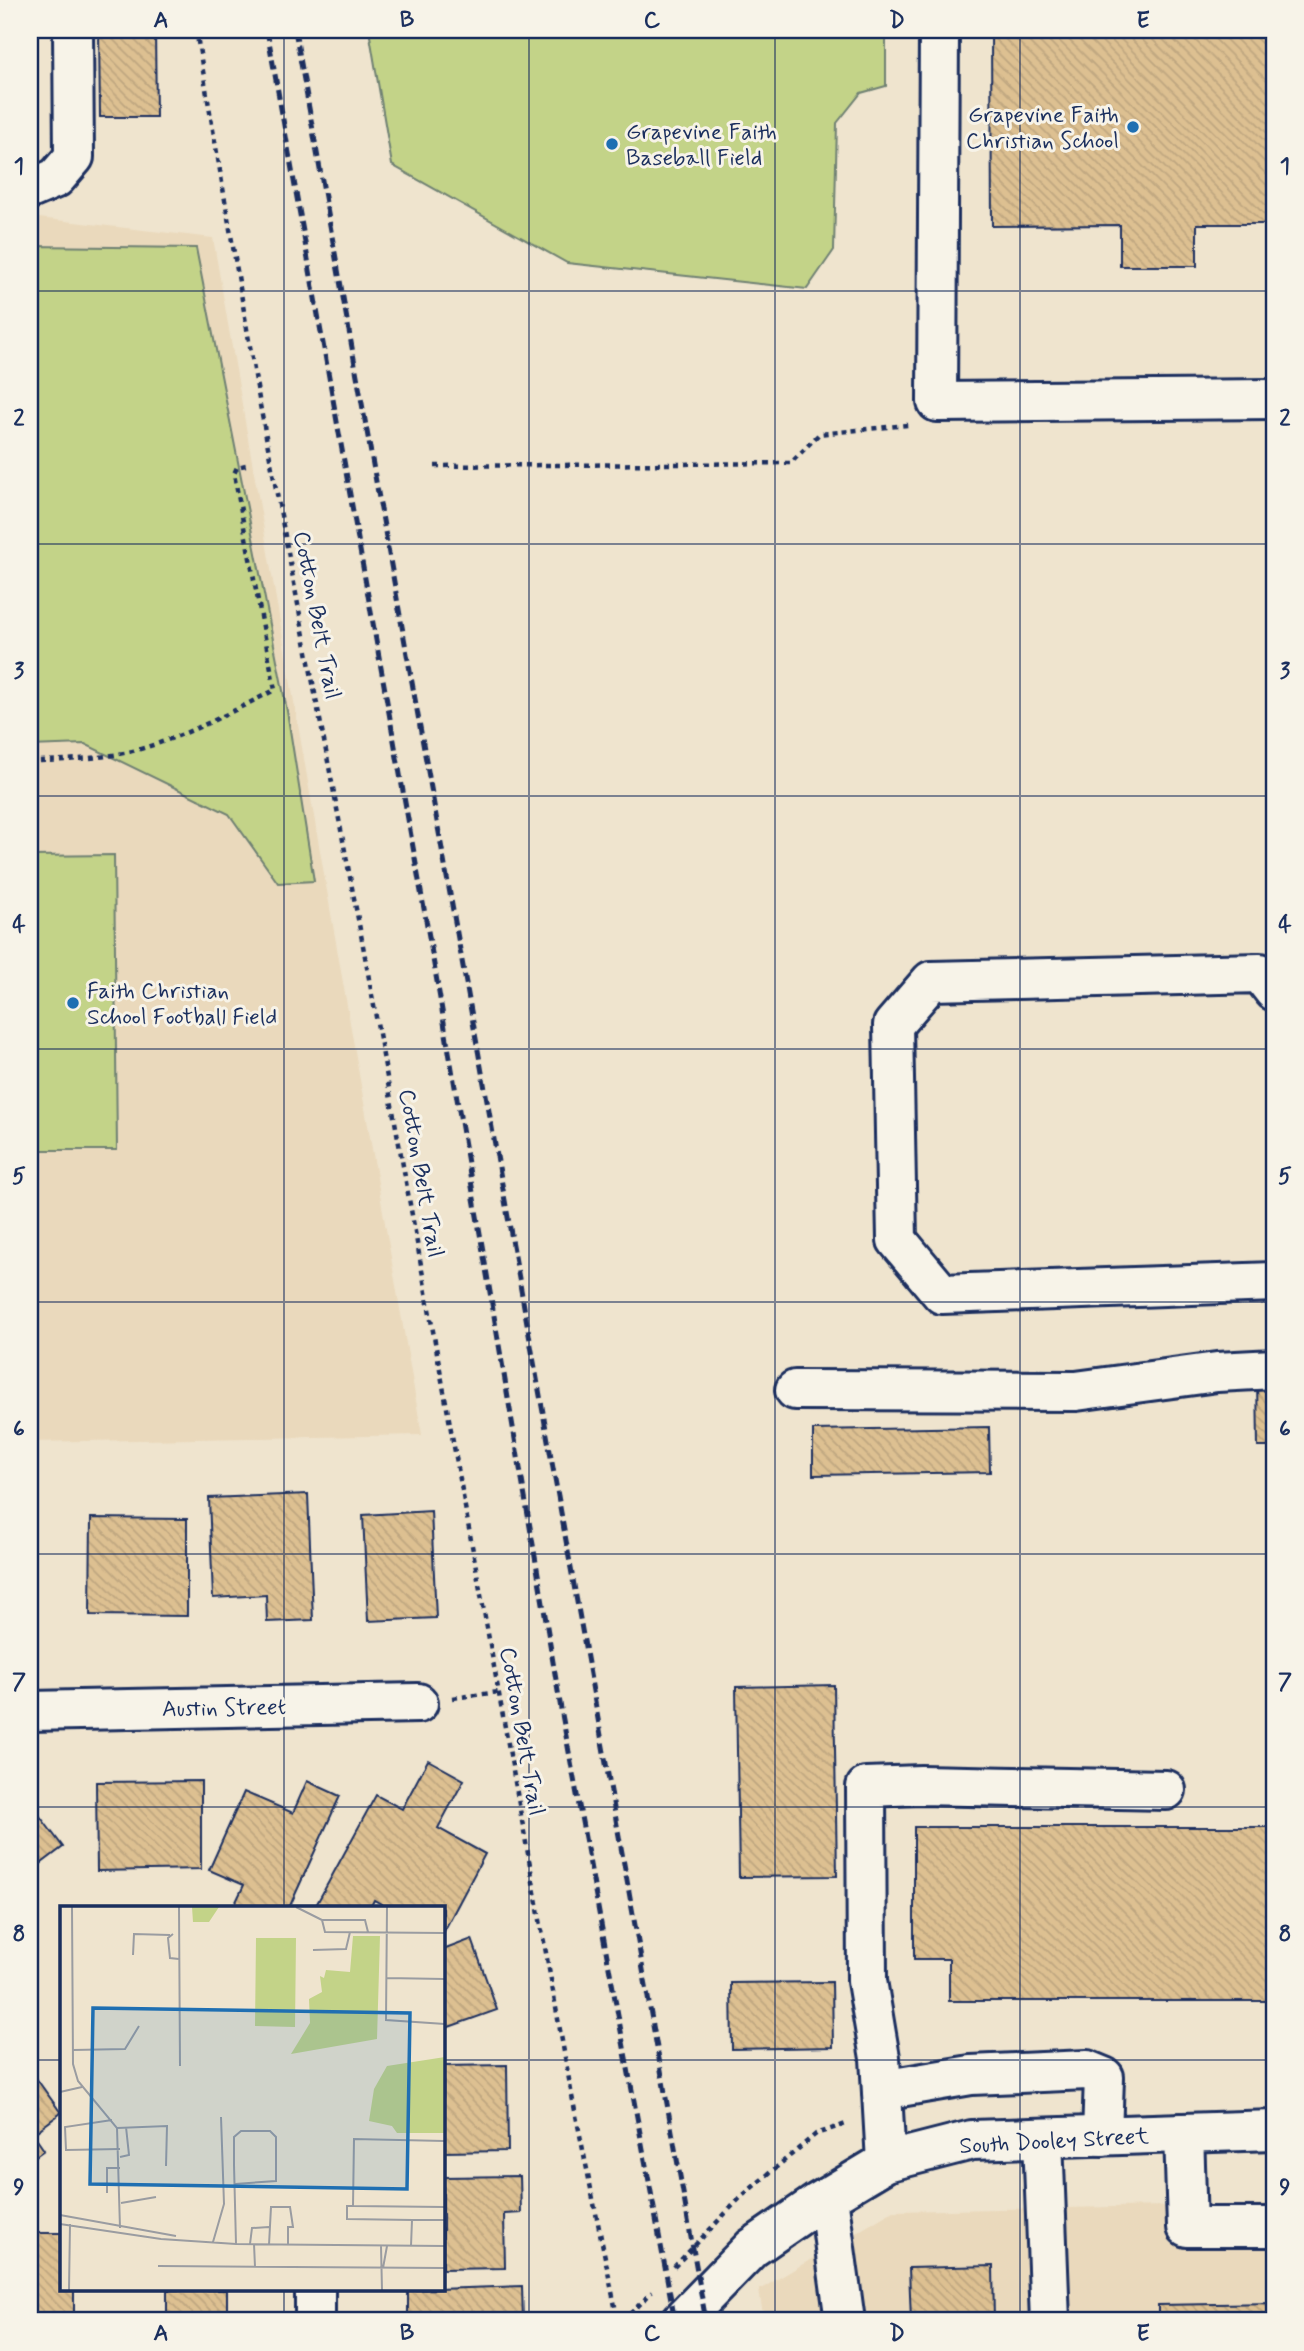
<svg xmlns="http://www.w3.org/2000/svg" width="1304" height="2351" viewBox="0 0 1304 2351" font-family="Mynerve,sans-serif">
<defs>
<pattern id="building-back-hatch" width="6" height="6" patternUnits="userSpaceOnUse" patternTransform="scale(1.75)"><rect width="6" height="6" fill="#ddc091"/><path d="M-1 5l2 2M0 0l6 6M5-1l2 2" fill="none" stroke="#bda57f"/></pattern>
</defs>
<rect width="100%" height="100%" fill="#efe4ce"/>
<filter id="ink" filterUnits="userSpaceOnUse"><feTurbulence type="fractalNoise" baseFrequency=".0143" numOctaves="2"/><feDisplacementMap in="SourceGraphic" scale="14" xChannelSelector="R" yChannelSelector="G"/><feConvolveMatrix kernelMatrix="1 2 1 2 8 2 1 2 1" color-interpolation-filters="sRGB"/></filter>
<g filter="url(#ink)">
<g fill="#ead9bc">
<path d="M30 217 213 238 422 1435 30 1442Z"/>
<path d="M1274 2204V2321H764L759 2290 893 2211Z"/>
</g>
<g fill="#c3d388" stroke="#6f8173" stroke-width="2">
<path d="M369 30H886V86L861 93 837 123 834 250 807 289 567 263 392 165Z"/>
<path d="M30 246 196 248 287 711 314 881 278 883 229 814 85 744 30 746Z"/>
<path d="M114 855 117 1150H30V856Z"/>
</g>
<g fill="url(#building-back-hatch)" stroke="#1b2f5e" stroke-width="2">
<path d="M99 30H155L156 117H100Z"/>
<path d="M991 30H1274V224H1197V266H1120V225L992 226Z"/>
<path d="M1274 1375V1447H1258L1257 1376Z"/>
<path d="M989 1427 990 1472 813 1475V1430Z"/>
<path d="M308 1494 313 1620 267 1622 266 1595 213 1598 209 1498Z"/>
<path d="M431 1511 436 1618 368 1621 363 1515Z"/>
<path d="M91 1518 187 1519V1616L90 1615Z"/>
<path d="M834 1685 837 1876 739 1877 736 1687Z"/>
<path d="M428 1760 464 1780 438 1828 485 1854 443 1933V1908H388L374 1900 370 1908 315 1907 376 1795 402 1809Z"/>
<path d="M201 1781V1869L97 1871 96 1782Z"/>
<path d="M307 1781 340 1796 289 1908H233L244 1885 209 1870 244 1792 293 1813Z"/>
<path d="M30 1803 63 1847 30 1872Z"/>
<path d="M914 1827H1274V2001H949V1959H914Z"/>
<path d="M472 1939 497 2010 443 2029V1950Z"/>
<path d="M832 1982 833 2047 732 2049 731 1983Z"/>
<path d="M507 2065 508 2151 443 2152V2066Z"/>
<path d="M36 2078 61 2113 33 2134 44 2150 30 2160V2083Z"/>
<path d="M520 2176 521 2213 504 2214 505 2268 443 2269V2177Z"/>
<path d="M30 2233H61V2290H74V2321H30Z"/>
<path d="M993 2266 994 2321H911L909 2268Z"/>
<path d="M522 2286 523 2321H408V2290Z"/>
<rect x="167" y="2290" width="60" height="31"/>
<path d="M1274 2303V2321H1158V2305Z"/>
</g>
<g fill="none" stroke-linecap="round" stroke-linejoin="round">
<defs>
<g id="minor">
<path d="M939 30 937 402 1274 399"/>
<path d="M30 189 56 178 74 157 73 30"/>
<path d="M1274 991 1260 973 931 981 893 1025 897 1240 942 1294 1274 1282"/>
<path d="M795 1390 1076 1391 1217 1372 1274 1369"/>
<path d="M30 1711 418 1703"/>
<path d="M882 2090 971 2075 1087 2070 1104 2077 1102 2136"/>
<path d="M1184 2133 1187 2227H1274"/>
<path d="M1043 2138 1050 2321"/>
<path d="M886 2162 880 2058 867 1981 866 1787 921 1785 1166 1790"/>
<path d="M828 2197 845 2321"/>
<path d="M315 2321V2290"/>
<path d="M681 2321 752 2248 819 2202 886 2162 972 2140 1274 2130"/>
</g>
</defs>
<use href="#minor" stroke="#1b2f5e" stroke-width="44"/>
<g stroke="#1b2f5e" stroke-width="4.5" stroke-dasharray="5 5" stroke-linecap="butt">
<path d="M196 30 260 405 362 940 572 2096 618 2321"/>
<path d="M435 466 791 463 819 434 908 425"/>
<path d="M30 761C64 761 114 758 147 747 192 733 233 711 275 690L234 474 237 467 246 465"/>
<path d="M453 1698 499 1692"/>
<path d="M674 2267 742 2196 816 2134 846 2124"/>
<path d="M623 2321 652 2292"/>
</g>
<use href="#minor" stroke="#f7f3e8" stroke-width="38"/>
<g stroke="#1b2f5e" stroke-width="5" stroke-dasharray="10 5" stroke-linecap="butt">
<path d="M267 30 438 987 561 1709 675 2321"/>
<path d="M295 30 706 2321"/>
</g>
</g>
</g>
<path fill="none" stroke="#1b2f5e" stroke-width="2" stroke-opacity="0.55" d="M284 30V1908M529 30V2321M775 30V2321M1020 30V2321M30 291H1274M30 544H1274M30 796H1274M30 1049H1274M30 1302H1274M30 1554H1274M30 1807H1274M30 2060H61M443 2060H1274M284 2290V2321"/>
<g fill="#1f6fb2" stroke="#f7f3e8" stroke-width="2.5">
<circle cx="1133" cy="127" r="7"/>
<circle cx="612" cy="144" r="7"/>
<circle cx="73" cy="1003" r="7"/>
</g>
<g text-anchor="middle" stroke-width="6" stroke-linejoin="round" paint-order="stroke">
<g font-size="23" fill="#1b2f5e" stroke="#f7f3e8" text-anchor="start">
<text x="1119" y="122" text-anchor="end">Grapevine Faith<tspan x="1119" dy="26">Christian School</tspan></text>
<text x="626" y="139">Grapevine Faith<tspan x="626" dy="26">Baseball Field</tspan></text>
<text x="87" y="998">Faith Christian<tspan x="87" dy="26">School Football Field</tspan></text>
</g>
<g font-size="23" fill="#1b2f5e" stroke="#f7f3e8">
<text transform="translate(318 615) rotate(79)" y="8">Cotton Belt Trail</text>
<text transform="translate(422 1173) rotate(80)" y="8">Cotton Belt Trail</text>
<text transform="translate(224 1707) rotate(-1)" y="8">Austin Street</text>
<text transform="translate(523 1731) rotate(80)" y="8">Cotton Belt Trail</text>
<text transform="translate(1054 2140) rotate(-3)" y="8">South Dooley Street</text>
</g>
</g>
<g transform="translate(60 1906)">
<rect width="385" height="385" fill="#efe4ce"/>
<path d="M132 1H159L149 16H133ZM293 30H320L317 133 231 148 250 117 249 93 262 86 260 70 264 72 266 64 290 66ZM196 32H236L235 121 195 120ZM385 151V227H337L332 220 309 215 314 183 327 160Z" fill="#c3d388"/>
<path fill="none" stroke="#9a9ca1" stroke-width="2" d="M12 1 13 158 18 175 57 222 60 322M119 1 120 160M236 1 262 14 265 26 385 27M327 1 326 114 385 118M262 14H305L308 26M113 28 108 32 110 52 119 53M253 44 286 43 290 26M73 49 74 28 110 29M326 72 385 73M13 144 65 143 79 120M0 186 22 181M52 214 5 221 6 244 60 243M57 222 107 220 106 260M60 251 69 249 66 221M0 261V290M175 278 216 275V231L210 225H181L174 231V259L176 338M47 287V262H60M61 297 96 291M293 300 385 301M0 309 116 330M352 314H385M0 318 101 333 176 338 385 340M153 336 164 298 161 211M190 338 192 322 209 321M194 338 195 361M209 339 211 301H230L233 321H228V339M321 340 322 384M351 340 352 314 287 313V300H293L294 233 385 235M98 360 385 362M323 362 327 340M9 384 10 318"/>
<path fill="#1f6fb2" fill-opacity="0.15" stroke="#1f6fb2" stroke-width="3.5" d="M33 102 350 107 347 283 30 278Z"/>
<rect width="385" height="385" fill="none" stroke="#1b2f5e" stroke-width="3.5"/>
</g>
<rect width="1304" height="2351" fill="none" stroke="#f7f3e8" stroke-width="77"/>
<rect x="38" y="38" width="1228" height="2274" fill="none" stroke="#1b2f5e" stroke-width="2.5"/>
<g font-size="23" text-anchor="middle" font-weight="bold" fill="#1b2f5e">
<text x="161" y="27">A</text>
<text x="407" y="27">B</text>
<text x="652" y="27">C</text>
<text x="897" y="27">D</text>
<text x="1143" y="27">E</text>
<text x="19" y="173">1</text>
<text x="1285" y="173">1</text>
<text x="19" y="425">2</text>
<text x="1285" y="425">2</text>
<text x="19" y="678">3</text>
<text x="1285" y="678">3</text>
<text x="19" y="931">4</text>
<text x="1285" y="931">4</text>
<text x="19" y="1183">5</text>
<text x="1285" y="1183">5</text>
<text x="19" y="1436">6</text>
<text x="1285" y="1436">6</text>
<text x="19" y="1689">7</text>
<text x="1285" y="1689">7</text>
<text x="19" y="1941">8</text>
<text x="1285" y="1941">8</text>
<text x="19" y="2194">9</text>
<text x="1285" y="2194">9</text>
<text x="161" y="2340">A</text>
<text x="407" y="2340">B</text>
<text x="652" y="2340">C</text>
<text x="897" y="2340">D</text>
<text x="1143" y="2340">E</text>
</g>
</svg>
